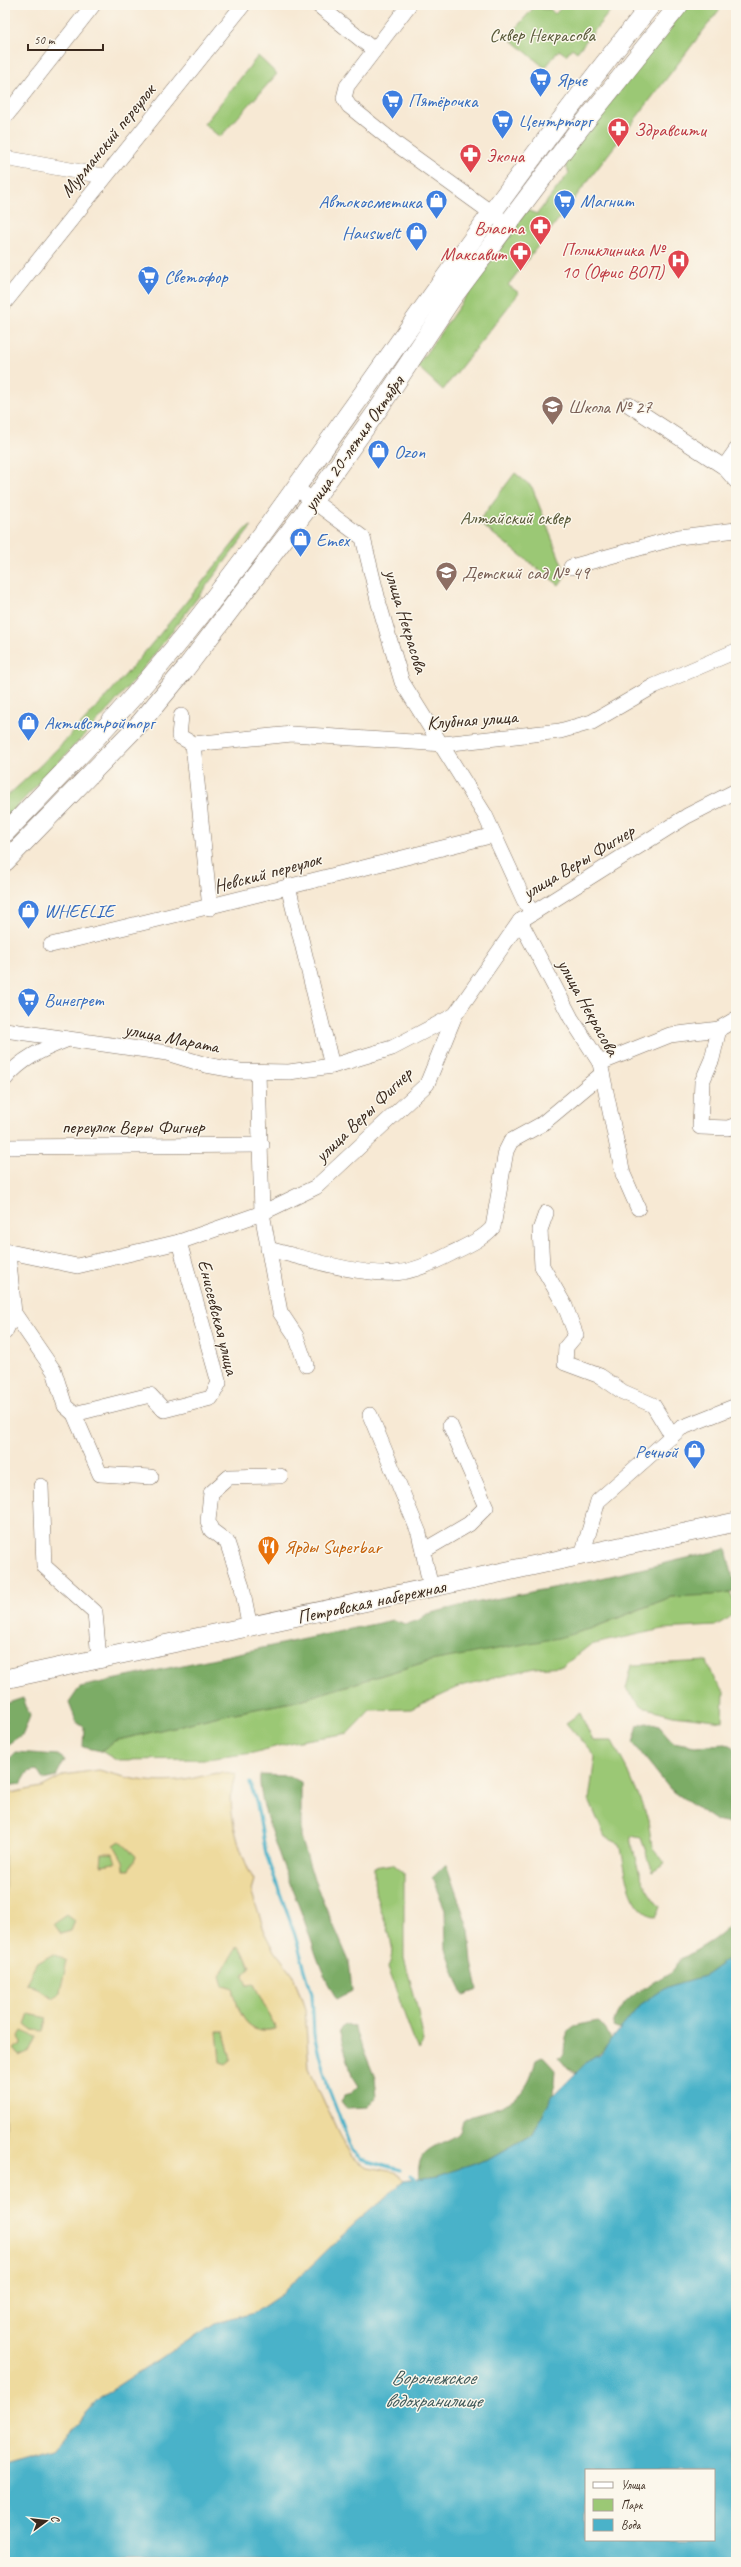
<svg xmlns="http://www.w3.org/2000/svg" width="741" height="2567" viewBox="0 0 741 2567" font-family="Caveat,sans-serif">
<rect width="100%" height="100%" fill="#fbf7ec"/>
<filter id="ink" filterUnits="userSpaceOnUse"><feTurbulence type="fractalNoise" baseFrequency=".025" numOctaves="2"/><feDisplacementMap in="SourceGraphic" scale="8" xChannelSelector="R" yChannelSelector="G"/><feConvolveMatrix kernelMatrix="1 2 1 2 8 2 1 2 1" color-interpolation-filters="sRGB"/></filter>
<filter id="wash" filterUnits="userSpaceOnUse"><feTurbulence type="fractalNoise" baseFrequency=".012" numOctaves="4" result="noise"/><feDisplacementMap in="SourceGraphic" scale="16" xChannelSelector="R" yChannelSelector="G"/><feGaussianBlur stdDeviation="0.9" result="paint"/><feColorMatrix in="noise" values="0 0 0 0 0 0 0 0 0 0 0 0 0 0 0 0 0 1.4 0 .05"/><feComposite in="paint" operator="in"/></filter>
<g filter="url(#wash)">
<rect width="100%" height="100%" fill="#f7e9d4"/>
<g fill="#9bc875" stroke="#6b794a">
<path d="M536 5 543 9H550L555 14 564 5H615L577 52 572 48 566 55 559 50 545 68 508 37Z"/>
<path d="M687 5H723L508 285 519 293 443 390 417 366 527 210 537 214 569 173 565 164 568 154Z"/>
<path d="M258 56 277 74 220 137 204 124Z"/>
<path d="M515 473 532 487 566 575 559 585 478 522Z"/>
<path d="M252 526 147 664 111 707 5 819V798C96 718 169 623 245 529Z"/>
<path d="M730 1592 736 1610 729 1618 715 1626 663 1629 590 1645 563 1666 534 1668 461 1686 411 1709 370 1710 348 1733 293 1742 253 1753 206 1759 116 1760 101 1751 114 1741 219 1716 297 1701 425 1662 590 1629 671 1597Z"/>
<path d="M707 1661 715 1681 724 1692 723 1721 673 1715 642 1707 626 1689 632 1665Z"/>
<path d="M580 1713 593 1741H612L628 1771 648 1819 652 1847 666 1864 653 1872 641 1838 631 1836C635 1863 641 1886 660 1907L655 1917C627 1909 626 1868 620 1844L605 1837 589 1800 595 1757 566 1723Z"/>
<path d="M120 1841 136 1856 130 1870H124L123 1861 114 1845Z"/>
<path d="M102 1853H114L116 1863 101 1865Z"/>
<path d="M393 1864 404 1873V1958L417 2006 424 2042 418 2050C406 2023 399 1996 388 1968 399 1942 383 1921 376 1896 374 1887 374 1876 374 1867Z"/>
<path d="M67 1915 75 1921 71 1931 60 1934 53 1924Z"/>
<path d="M237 1945C250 1958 250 1968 246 1985L254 1984 276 2029C246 2036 239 2014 233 1989L223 1986 220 1975Z"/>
<path d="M53 1954 68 1961 60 1992 54 1998 26 1982 36 1964Z"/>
<path d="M29 2014 47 2018 43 2031 31 2030 25 2025Z"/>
<path d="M22 2030 36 2037 30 2051 19 2056 13 2049 21 2044 19 2036Z"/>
<path d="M217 2031H224L231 2060 226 2064 220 2062Z"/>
</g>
<g fill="#7cac66" stroke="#5c6b42">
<path d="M726 1549 736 1591 712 1595 671 1597 590 1629 558 1638 425 1662 297 1701 219 1716 114 1741 101 1751 83 1747 84 1727 77 1723 69 1703 80 1687 393 1620 406 1624 419 1620 427 1614 464 1605 593 1580Z"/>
<path d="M23 1698 30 1716 23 1734 5 1746V1704Z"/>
<path d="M647 1722 659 1726 673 1742 695 1746 726 1744 736 1749V1825L716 1821 670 1789 633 1743 638 1725Z"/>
<path d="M16 1752 58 1755 65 1760 56 1777 43 1780 37 1770 28 1772 21 1784 5 1786V1763Z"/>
<path d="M260 1775 289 1776 301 1782V1837L314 1880 349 1961 352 1991 337 1999C321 1975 314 1947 304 1920 292 1886 257 1808 260 1775Z"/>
<path d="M446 1864 469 1930 472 1962 478 1990 463 1995 446 1950 445 1909 432 1878Z"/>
<path d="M736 1917V1953L704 1976 667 1987 640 2005 620 2030 613 2027C616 1999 650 1985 671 1972 676 1968 678 1961 683 1958 703 1946 723 1937 736 1917Z"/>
<path d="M597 2021 613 2039C601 2053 589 2061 576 2073L568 2069 559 2058 564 2054C565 2026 573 2026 597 2021Z"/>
<path d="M345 2025 354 2026 375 2078 377 2096 367 2108 347 2109 341 2101 345 2095 352 2093 359 2086 352 2075 339 2030Z"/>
<path d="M542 2056 555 2070 553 2096 531 2135 489 2159 437 2176 419 2179C415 2145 438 2149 460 2132L463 2120C471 2114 477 2114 486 2111 516 2104 530 2089 536 2059Z"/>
</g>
<path fill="#eeda9e" stroke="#94825e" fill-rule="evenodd" d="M99 1770C130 1779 152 1785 185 1780 203 1777 218 1770 236 1774 223 1803 239 1853 254 1880L251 1890 264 1930 275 1951 293 1975 305 2009 309 2069 339 2134 352 2157 367 2167 394 2172 404 2181 351 2227 282 2294 254 2313 215 2323 99 2399 53 2450 5 2464V1794L42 1787 64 1775ZM120 1841 136 1856 130 1870H124L123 1861 114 1845ZM102 1853H113L116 1863 101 1865ZM67 1915 75 1921 71 1931 61 1934 54 1924ZM237 1946 244 1952 250 1967 243 1976 247 1985 254 1984 276 2029C246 2036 239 2014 233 1989L223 1986 220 1975ZM53 1954 67 1961 60 1992 54 1998 26 1983 36 1964ZM29 2014 47 2018 43 2031 31 2030 25 2025ZM22 2031 36 2037 30 2051 19 2056 13 2049 21 2044 19 2036ZM217 2031H224L231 2060 226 2064 220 2062Z"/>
<path fill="#4ab2c9" stroke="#426e74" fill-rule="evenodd" d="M736 1953V2562H5V2464L53 2450 99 2399 215 2323 254 2313 282 2294 351 2227 404 2181 437 2176 489 2159 531 2135 553 2096 588 2061 599 2055 640 2005 667 1987 704 1976ZM586 2470H714V2540H586Z"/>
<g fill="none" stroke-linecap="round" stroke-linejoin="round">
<g stroke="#4ab2c9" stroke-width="3">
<path d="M250 1783 257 1805 266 1854 294 1932 312 1994 314 2035 328 2087 352 2150 362 2159 400 2170"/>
<path d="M410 2176 417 2181"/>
</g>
</g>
</g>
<g filter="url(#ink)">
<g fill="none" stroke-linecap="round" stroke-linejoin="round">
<defs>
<g id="minor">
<path d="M318 5 374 50"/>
<path d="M409 5 347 86 344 98 349 106 396 144 500 219"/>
<path d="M5 117 93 5"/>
<path d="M5 158 103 176"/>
<path d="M5 302 243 5"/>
<path d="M629 405 724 467 736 481"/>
<path d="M724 467 736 450"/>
<path d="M296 488 363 538 379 604 402 682 485 815 524 900 532 912"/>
<path d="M571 567 679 537 736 530"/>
<path d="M181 716 179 736 193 744 292 734 443 744 560 731 592 722 654 686 736 651"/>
<path d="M193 744 210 908"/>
<path d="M288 886 332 1066"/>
<path d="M520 921 571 1018 600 1063 623 1174 638 1208"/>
<path d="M51 945C199 910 346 872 494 835"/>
<path d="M719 1029 712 1059 702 1082 700 1127 728 1128 736 1125"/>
<path d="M5 1030 167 1053 206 1065 240 1071 289 1072 332 1066 392 1048 455 1015"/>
<path d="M600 1063 670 1035 719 1029 736 1019"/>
<path d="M258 1072 262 1213 280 1312 296 1336 306 1365"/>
<path d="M5 1079C21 1059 43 1049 66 1040"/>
<path d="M5 1147 262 1145"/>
<path d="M546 1213 540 1230 542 1266 565 1306 576 1335 566 1347 565 1363 600 1376 623 1392 653 1405 672 1436"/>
<path d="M268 1249C306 1258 355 1275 394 1273 414 1272 435 1262 452 1253 466 1246 483 1239 493 1227L506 1151 511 1141 542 1124 602 1074"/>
<path d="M5 1251 77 1266 179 1242 262 1213 316 1187 427 1084 455 1015 520 921 687 816 736 791"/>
<path d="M8 1253 14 1313 54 1371 65 1406 74 1414 100 1474 151 1477"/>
<path d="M5 1332 14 1313"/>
<path d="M74 1414 150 1395 164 1410 211 1398 219 1383 179 1242"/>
<path d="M370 1415 419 1533 431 1588"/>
<path d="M41 1486 44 1566 95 1612 99 1660"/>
<path d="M423 1551 469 1524 486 1507 450 1425"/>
<path d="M582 1555 598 1501 681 1428 736 1406"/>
<path d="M250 1628 242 1587 227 1542 211 1530 208 1521 211 1493 229 1477 280 1476"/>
</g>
<g id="major">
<path d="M5 833C60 776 116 719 166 658 239 570 305 475 371 382 461 254 552 127 651 5"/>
<path d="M5 862 141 722 186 668 313 501 377 411 452 298 580 128 679 5"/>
<path d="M5 1679 736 1522"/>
</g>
</defs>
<use href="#minor" stroke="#7d6d5e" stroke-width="16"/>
<use href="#major" stroke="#7d6d5e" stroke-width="20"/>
<use href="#minor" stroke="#fff" stroke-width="15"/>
<use href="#major" stroke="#fff" stroke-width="19"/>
</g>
</g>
<defs>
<symbol id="supermarket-pin" viewBox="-11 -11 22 30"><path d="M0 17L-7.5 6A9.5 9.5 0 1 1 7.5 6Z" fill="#3f7fe0" stroke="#fbf7ec"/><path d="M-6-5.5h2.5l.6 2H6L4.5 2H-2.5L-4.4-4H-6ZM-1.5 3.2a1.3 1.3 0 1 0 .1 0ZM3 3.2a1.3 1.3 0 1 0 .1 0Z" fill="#fff"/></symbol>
<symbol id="pharmacy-pin" viewBox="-11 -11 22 30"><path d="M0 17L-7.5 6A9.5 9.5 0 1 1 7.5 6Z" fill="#e0444e" stroke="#fbf7ec"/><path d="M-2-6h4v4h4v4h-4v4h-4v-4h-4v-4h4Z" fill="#fff"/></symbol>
<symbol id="shop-pin" viewBox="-11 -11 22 30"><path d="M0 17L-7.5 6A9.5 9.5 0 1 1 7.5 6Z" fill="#3f7fe0" stroke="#fbf7ec"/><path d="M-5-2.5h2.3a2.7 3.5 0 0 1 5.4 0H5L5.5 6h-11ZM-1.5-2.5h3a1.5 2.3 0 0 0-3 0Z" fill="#fff"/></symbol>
<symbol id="hospital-pin" viewBox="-11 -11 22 30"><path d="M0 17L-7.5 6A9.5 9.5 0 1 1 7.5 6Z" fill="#e0444e" stroke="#fbf7ec"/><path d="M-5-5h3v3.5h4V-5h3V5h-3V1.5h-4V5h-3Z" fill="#fff"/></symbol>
<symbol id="school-pin" viewBox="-11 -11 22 30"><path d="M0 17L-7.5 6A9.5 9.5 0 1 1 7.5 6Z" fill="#8d6e63" stroke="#fbf7ec"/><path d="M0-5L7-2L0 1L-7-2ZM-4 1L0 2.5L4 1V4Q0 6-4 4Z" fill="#fff"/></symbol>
<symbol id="restaurant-pin" viewBox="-11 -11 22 30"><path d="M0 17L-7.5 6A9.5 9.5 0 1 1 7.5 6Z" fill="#e8710a" stroke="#fbf7ec"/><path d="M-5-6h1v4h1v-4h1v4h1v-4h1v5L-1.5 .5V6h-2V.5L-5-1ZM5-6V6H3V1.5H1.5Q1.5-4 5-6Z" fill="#fff"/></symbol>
</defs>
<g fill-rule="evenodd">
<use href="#supermarket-pin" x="528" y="66" width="25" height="34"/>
<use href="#supermarket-pin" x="380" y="88" width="25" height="34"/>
<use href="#supermarket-pin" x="490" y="108" width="25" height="34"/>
<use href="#pharmacy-pin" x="606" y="116" width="25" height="34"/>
<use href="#pharmacy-pin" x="458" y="142" width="25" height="34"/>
<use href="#supermarket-pin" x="552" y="188" width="25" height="34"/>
<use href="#shop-pin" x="424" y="188" width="25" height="34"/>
<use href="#pharmacy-pin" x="528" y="214" width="25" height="34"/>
<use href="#shop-pin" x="404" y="220" width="25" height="34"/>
<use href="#pharmacy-pin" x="508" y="240" width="25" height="34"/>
<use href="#hospital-pin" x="666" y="248" width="25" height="34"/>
<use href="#supermarket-pin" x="136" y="264" width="25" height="34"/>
<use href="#school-pin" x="540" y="394" width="25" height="34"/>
<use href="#shop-pin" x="366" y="438" width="25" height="34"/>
<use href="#shop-pin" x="288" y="526" width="25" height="34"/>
<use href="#school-pin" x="434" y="560" width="25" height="34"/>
<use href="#shop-pin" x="16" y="710" width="25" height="34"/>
<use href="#shop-pin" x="16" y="898" width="25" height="34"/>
<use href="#supermarket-pin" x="16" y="986" width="25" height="34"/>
<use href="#shop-pin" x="682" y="1438" width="25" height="34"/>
<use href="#restaurant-pin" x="256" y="1534" width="25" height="34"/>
</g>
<g text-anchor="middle" stroke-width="3" stroke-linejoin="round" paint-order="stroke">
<g font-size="19" fill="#585938" stroke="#fbf7ec">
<text x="542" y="41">Сквер Некрасова</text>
<text x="515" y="524">Алтайский сквер</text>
</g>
<g font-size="19" fill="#366cbe" stroke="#fbf7ec" text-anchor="start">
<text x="556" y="86">Ярче</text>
<text x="408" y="107">Пятёрочка</text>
<text x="518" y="127">Центрторг</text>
<text x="580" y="207">Магнит</text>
<text x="422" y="208" text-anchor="end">Автокосметика</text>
<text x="400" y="239" text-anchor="end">Hauswelt</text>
<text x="164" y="283">Светофор</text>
<text x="394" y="458">Ozon</text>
<text x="316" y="546">Emex</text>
<text x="44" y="729">Активстройторг</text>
<text x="44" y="917">WHEELIE</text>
<text x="44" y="1006">Винегрет</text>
<text x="678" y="1458" text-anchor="end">Речной</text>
</g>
<g font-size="19" fill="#be3a42" stroke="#fbf7ec" text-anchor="end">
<text x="634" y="136" text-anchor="start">Здравсити</text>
<text x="486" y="162" text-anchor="start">Экона</text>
<text x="524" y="234">Власта</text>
<text x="664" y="256">Поликлиника №<tspan x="664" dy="22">10 (Офис ВОП)</tspan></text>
<text x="506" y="260">Максавит</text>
</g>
<g font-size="19" fill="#3b2a1e" stroke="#fbf7ec">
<text transform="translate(107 140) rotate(-51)" y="7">Мурманский переулок</text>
<text transform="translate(353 443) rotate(-55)" y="7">улица 20-летия Октября</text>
<text transform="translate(407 621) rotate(73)" y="7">улица Некрасова</text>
<text transform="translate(472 719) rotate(-4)" y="7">Клубная улица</text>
<text transform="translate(578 861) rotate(-31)" y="7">улица Веры Фигнер</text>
<text transform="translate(267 872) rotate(-15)" y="7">Невский переулок</text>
<text transform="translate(589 1007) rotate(61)" y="7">улица Некрасова</text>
<text transform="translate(172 1037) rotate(11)" y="7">улица Марата</text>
<text transform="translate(363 1114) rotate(-44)" y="7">улица Веры Фигнер</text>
<text x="133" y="1133">переулок Веры Фигнер</text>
<text transform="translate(219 1317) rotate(76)" y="7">Енисеевская улица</text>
<text transform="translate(371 1601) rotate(-12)" y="7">Петровская набережная</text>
</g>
<g font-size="19" fill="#785e54" stroke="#fbf7ec" text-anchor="start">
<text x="568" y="413">Школа № 27</text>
<text x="462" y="579">Детский сад № 49</text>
</g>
<g font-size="19" fill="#c56008" stroke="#fbf7ec" text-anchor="start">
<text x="284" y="1553">Ярды Superbar</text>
</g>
<g font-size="20" font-style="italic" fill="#405a5a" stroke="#fbf7ec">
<text x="433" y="2384">Воронежское<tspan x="433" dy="23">водохранилище</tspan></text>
</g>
</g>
<rect width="741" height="2567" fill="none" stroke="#fbf7ec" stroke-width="20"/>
<rect x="585" y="2469" width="130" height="72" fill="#fbf7ec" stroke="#aea59a"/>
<rect x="593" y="2482" width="20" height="6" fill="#ffffff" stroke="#aea59a"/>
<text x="621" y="2489" font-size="12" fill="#3b2a1e">Улица</text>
<rect x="593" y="2499" width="20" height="12" fill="#9bc875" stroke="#aea59a"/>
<text x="621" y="2509" font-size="12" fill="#3b2a1e">Парк</text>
<rect x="593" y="2519" width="20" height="12" fill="#4ab2c9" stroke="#aea59a"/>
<text x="621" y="2529" font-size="12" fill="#3b2a1e">Вода</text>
<g transform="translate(46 2521) rotate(75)" stroke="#fbf7ec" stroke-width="3" paint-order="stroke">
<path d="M0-3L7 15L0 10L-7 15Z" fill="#3b2a1e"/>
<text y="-6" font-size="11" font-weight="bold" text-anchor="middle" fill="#3b2a1e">С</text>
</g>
<path d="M28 44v6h75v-6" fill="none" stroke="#3b2a1e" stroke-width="2"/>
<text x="34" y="44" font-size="12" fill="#3b2a1e" stroke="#fbf7ec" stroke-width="3" paint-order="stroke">50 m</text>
</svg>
